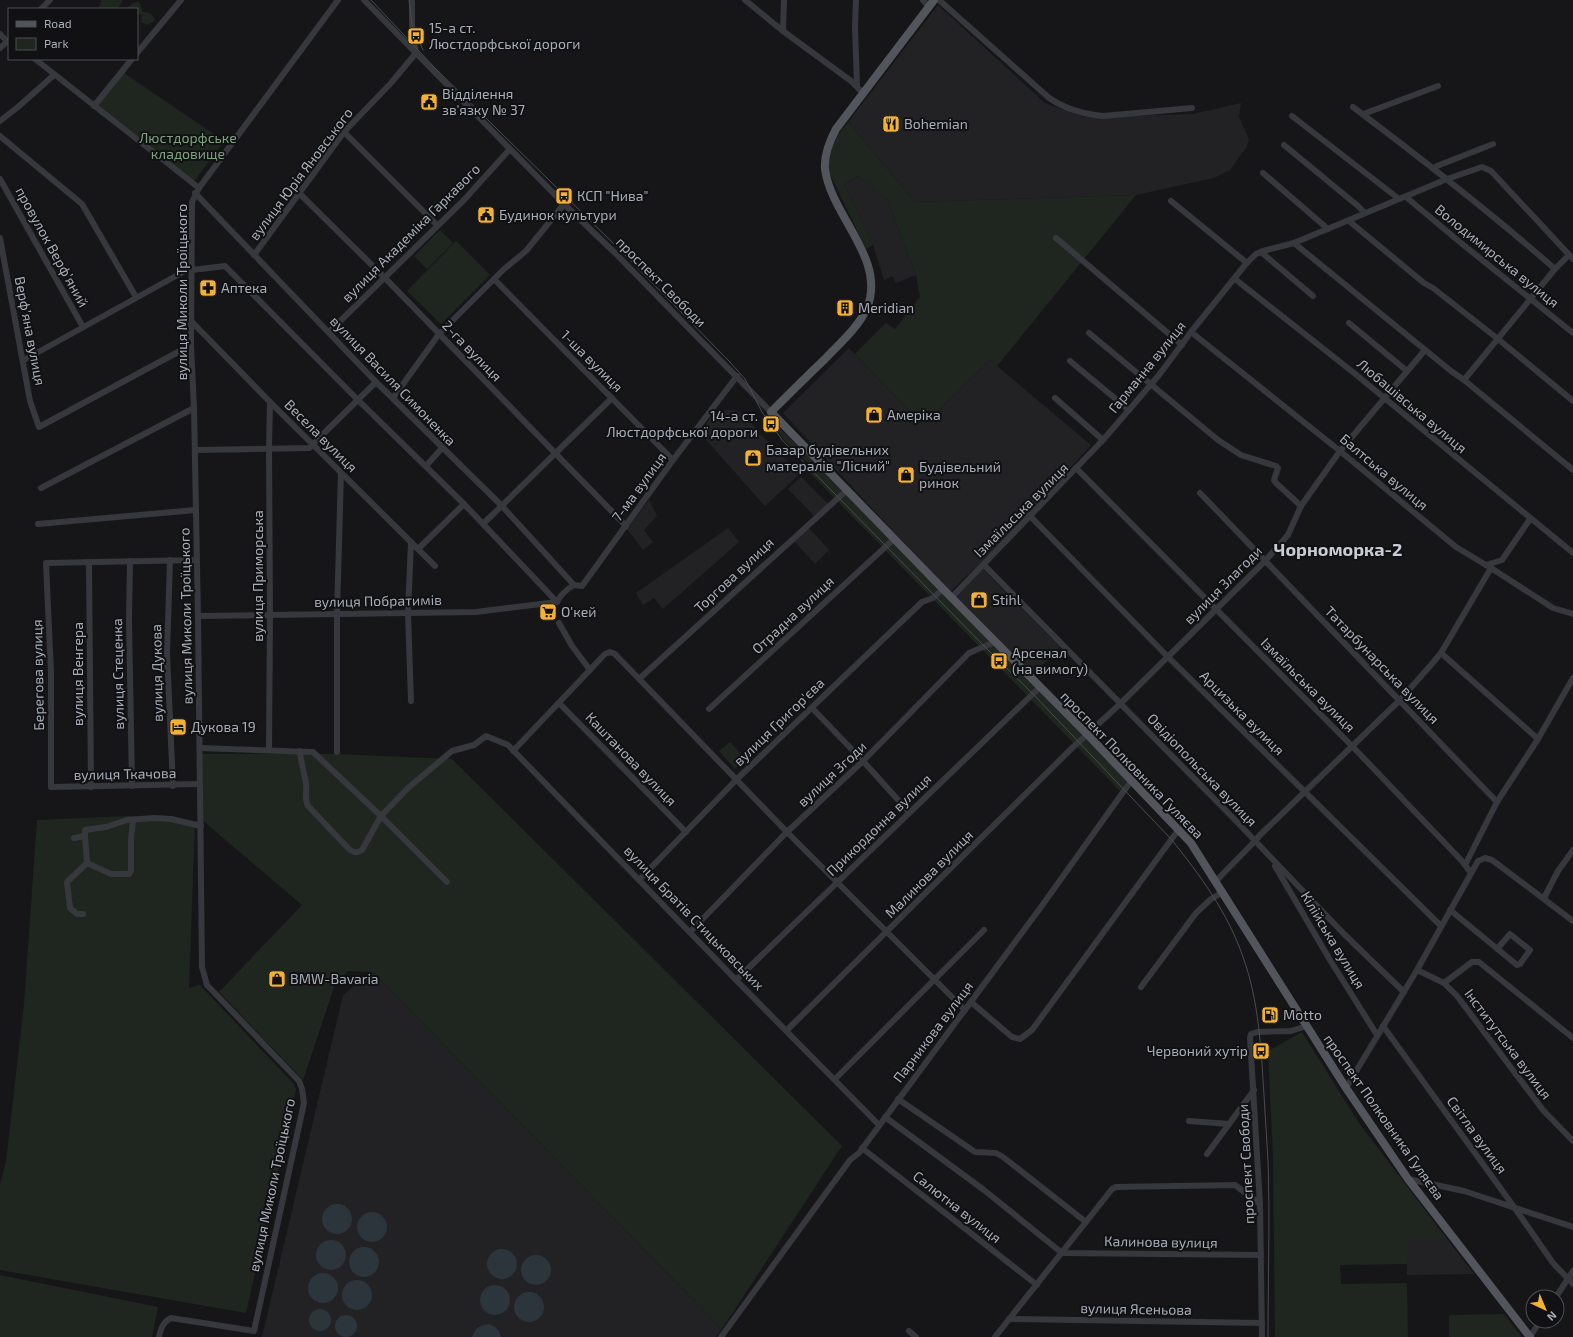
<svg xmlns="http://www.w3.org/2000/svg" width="1573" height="1337" viewBox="0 0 1573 1337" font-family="'Exo 2',sans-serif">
<rect width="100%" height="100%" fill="#161618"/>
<g fill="#222225">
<path d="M938 5 1045 103 1083 117 1193 114 1241 103 1239 117 1249 139 1246 148 1230 170 1214 178 1136 195 915 202 848 122Z"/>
<path d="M860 176 887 199 916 275 896 283 892 276 884 280 873 245 844 184Z"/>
<path d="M849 348 923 425 990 360 1091 445 1004 540 950 592 783 413Z"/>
<path d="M725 410H734L744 414 759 433 800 474 765 506 700 433 712 415Z"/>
<path d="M801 477 828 504 814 516 788 489Z"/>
<path d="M649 500 657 516 644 530 653 542 643 550 627 529Z"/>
<path d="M808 527 829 550 815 564 794 541Z"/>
<path d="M728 528 739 542 663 609 654 598 643 605 636 593Z"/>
<path d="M982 568 1060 647 1032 675 954 596Z"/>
<path d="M373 972 722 1329 716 1337H262L343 995 369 973Z"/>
<path d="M1407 1239H1447L1474 1274 1407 1275Z"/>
</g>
<g fill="#1e261f">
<path d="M101 0H123L118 9H99Z"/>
<path d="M139 1 143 12C150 12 152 14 155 20 149 25 148 26 141 22L142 15 137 13V9H126L132 4Z"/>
<path d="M124 73 224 141 193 183 97 105Z"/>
<path d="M848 122 915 202 1136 195 997 366 990 360 923 425 855 354 886 323 895 329 920 297 916 275 887 199 859 176 844 184 873 245 866 249 829 172V157L835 139Z"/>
<path d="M440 230 453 243 427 269 414 256Z"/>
<path d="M456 241 490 275 441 324 407 291Z"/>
<path d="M778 427 812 459 811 464H809L784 440 775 428Z"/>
<path d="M817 467H819L1128 780 1120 791 810 473Z"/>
<path d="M730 742 746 759 735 769 719 751Z"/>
<path d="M199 754H336L452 759 842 1146 722 1329 373 972 348 971 335 984 303 1080 219 992 302 905 202 820Z"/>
<path d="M128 816 195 823 189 988 200 985 293 1083 296 1089 246 1313 0 1270V1184L6 1162 24 1004 37 820Z"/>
<path d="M1302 1032 1359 1123 1447 1239H1408L1407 1264 1340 1265 1341 1284 1407 1283 1408 1337H1275L1273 1156 1268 1051Z"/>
<path d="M0 1275 158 1307 152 1337H0Z"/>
<path d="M1504 1314 1522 1337H1449V1315Z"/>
</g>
<g fill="#2c353c">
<circle cx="337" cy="1219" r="15"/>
<circle cx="372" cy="1227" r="15"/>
<circle cx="331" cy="1255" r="15"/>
<circle cx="364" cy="1262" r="15"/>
<circle cx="502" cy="1264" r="15"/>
<circle cx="536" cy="1270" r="15"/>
<circle cx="323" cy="1288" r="15"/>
<circle cx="357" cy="1295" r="15"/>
<circle cx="495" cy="1300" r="15"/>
<circle cx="529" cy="1307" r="15"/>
<circle cx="320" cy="1320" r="11"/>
<circle cx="346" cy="1326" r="11"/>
<path d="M489 1324C496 1327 499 1330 501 1337H472C475 1328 480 1325 489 1324Z"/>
</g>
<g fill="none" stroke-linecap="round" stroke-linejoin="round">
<g stroke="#37383d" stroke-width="6">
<path d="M364 0 564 204 615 253 771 412"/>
<path d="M745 0 783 31 851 81 863 93"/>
<path d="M856 0 855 27 857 86"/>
<path d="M923 0 929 7"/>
<path d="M939 0 1048 97C1064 109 1083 114 1103 116L1192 108"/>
<path d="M41 9 50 0"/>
<path d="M783 31 784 0"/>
<path d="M0 34 7 41"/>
<path d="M0 48 9 40"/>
<path d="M137 53 181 0"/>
<path d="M35 59 199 188"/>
<path d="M94 106 132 59"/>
<path d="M1353 107C1422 159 1490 212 1555 269L1464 380 1573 470"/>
<path d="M1364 115 1366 113 1438 86"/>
<path d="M1292 116 1399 199"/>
<path d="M0 121 18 107 54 75"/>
<path d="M344 132 437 225"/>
<path d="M0 136 82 204 136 297"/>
<path d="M1284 145 1358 206 1365 213"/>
<path d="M1434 168 1437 166 1493 144"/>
<path d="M1263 173 1328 229"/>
<path d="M0 179 83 327"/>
<path d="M195 193 376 382 502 506 574 585"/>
<path d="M300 194 384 277 626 526"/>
<path d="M1406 197 1461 243 1573 333"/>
<path d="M1171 201 1247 263"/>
<path d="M1349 221 1424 283 1433 288 1498 339 1573 401"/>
<path d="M0 238 30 401 39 427 191 345"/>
<path d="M1056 238 1182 345"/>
<path d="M1294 243 1451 371 1464 380"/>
<path d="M1261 252 1313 296"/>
<path d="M254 255 344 132 391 83 416 53 412 25V0"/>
<path d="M1556 268 1568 256"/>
<path d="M192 270 225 266 357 399 464 504 557 602"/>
<path d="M494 279 673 460"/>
<path d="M1235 279 1354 373 1573 553"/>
<path d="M192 322 270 402 435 566"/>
<path d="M1349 323 1407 371"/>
<path d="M329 332 464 200 510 149"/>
<path d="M1191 332 1340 451 1456 547 1491 568 1553 608 1573 614"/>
<path d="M1089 333 1218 440 1241 455 1276 466 1278 468 1274 480 1276 483 1301 506"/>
<path d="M24 360 192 267"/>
<path d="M1070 361 1129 410"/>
<path d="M393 398 439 334 503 270 526 251 564 204"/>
<path d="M1055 398 1103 440"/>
<path d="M195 450 309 448 376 382"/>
<path d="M426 466 442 448"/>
<path d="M1076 468 1103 440 1159 375 1191 332 1245 265 1256 254 1263 251 1294 243 1447 179 1482 167 1491 171 1573 259"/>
<path d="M41 488 194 408"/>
<path d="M1200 493 1497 802 1465 865"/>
<path d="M1029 515 1168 657 1441 926"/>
<path d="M484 523 612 398"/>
<path d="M38 524 196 510"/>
<path d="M418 549 464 504"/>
<path d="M170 560 167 653 173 786"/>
<path d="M197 560 46 563 51 672V787L199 784"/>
<path d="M130 561 129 619 132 786"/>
<path d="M89 562 91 787"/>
<path d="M984 565 1239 824 1344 934 1404 992"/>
<path d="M1486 565 1502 560 1530 519"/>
<path d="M951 598 1076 468 1352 746 1462 861 1471 873"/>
<path d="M557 602C561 594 567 589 574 585L582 586 673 460 737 376"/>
<path d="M198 616 476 612 557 602"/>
<path d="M559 623 572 646 590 670"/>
<path d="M1441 653 1538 739 1497 802"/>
<path d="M639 679 847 490"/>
<path d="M411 701 408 613 411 542"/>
<path d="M559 703 686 832"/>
<path d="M812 708 863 761 909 812"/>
<path d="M709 709 894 539"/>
<path d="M1538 739 1573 678"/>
<path d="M200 748 313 752 381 816 447 882"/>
<path d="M269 750 270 615 269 448 270 402"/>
<path d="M300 751C301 762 304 773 306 783 307 792 304 798 308 806L350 850C355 853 357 853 362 850L381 816 408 788 452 751 474 745 486 736 508 745 736 980 879 1125"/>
<path d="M513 751 605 654 610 652 615 654 787 832 965 1010"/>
<path d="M337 752V614L341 472"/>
<path d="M85 836 87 863 111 874H129L131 871V839L133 820"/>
<path d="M74 838 85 836V830L106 827 127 820 154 818 171 819 201 826"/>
<path d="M1275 866 1330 960 1377 1035"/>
<path d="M639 880 736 780 922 602 933 598 943 589"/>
<path d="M1216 881 1255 841 1260 835 1400 700 1430 666 1441 653 1491 568"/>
<path d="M1544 898 1558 871 1573 850"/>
<path d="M1450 910 1517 965 1520 964 1530 950 1510 934 1497 949"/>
<path d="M83 914H77L70 908 67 882 87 863"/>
<path d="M690 932 787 832 863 761 969 653 995 642"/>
<path d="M1417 970 1444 983 1457 996 1543 1110 1573 1141"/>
<path d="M736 980 1040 687"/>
<path d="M1444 983 1472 962H1479L1573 1038"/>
<path d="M1141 987 1196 913 1211 899 1223 892"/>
<path d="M971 1002 1012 1037 1020 1039 1032 1030 1179 829"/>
<path d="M1383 1026 1514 1207 1553 1263 1573 1284"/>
<path d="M787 1030 1071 749 1120 704 1265 561 1288 535 1301 506 1340 451 1425 350"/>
<path d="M835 1079 984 930"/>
<path d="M1346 1088 1417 970 1478 861 1485 858 1492 860 1573 921"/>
<path d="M898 1099 975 1152 996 1153 1003 1157 1086 1222"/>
<path d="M885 1117 984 1190 1062 1253 1261 1255"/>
<path d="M1189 1121 1229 1124"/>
<path d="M862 1148 1037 1285"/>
<path d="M1207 1154 1254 1090"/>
<path d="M1408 1179 1464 1191 1573 1227"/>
<path d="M1556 1297 1573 1271"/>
<path d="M1009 1319 1262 1323"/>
<path d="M909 1331 916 1337"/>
<path d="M159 1337C161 1328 163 1322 171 1318L254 1331 304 1103 302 1089 299 1081 207 985 202 967 198 616 194 408 191 345 192 202 199 188 338 0"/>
<path d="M721 1337 850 1160 859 1153 1041 907 1131 781"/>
<path d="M995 1337 1112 1189 1116 1187 1235 1185 1260 1204"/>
<path d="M1262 1337 1260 1204 1250 1038 1251 1034 1257 1032 1291 1031 1307 1026"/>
<path d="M1530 1337 1540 1321"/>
</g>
<path stroke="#53555c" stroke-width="8" d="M934 0 836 129C829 142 824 155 825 169 831 216 887 259 867 308 858 328 840 343 825 359 807 376 789 394 771 412L943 589 1087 734 1191 843 1346 1088 1408 1179 1530 1337"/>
<g stroke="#4a4c52" stroke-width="1">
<path d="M371 0 434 67 618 248 729 361 745 379 762 412 783 441 985 647 1033 694 1171 839C1200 875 1228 913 1243 957 1259 1001 1261 1049 1264 1095 1265 1117 1267 1139 1268 1161 1270 1220 1268 1278 1268 1337"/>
<path d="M409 0 412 25 423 50"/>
</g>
</g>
<defs>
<symbol id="bus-square" viewBox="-11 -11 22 22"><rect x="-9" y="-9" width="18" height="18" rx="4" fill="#f2b134" stroke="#111113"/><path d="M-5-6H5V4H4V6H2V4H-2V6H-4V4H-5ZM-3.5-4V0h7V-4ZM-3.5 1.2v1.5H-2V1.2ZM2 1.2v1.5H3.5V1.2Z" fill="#111"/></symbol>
<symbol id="civic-square" viewBox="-11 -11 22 22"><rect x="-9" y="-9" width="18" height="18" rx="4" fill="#f2b134" stroke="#111113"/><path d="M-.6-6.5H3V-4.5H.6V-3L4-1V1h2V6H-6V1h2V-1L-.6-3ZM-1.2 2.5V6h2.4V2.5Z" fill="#111"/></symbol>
<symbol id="restaurant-square" viewBox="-11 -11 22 22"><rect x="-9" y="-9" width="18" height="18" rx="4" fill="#f2b134" stroke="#111113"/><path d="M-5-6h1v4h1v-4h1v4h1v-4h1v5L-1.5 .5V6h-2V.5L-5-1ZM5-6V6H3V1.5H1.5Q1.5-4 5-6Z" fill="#111"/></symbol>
<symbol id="pharmacy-square" viewBox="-11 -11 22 22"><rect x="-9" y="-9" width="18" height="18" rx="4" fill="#f2b134" stroke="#111113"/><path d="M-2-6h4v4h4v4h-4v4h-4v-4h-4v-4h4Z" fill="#111"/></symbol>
<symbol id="building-square" viewBox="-11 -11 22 22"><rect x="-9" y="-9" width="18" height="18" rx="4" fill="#f2b134" stroke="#111113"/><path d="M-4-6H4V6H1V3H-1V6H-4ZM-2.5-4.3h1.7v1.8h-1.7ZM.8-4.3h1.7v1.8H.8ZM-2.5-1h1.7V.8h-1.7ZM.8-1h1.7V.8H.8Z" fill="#111"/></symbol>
<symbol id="shop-square" viewBox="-11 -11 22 22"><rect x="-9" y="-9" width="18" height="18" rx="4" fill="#f2b134" stroke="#111113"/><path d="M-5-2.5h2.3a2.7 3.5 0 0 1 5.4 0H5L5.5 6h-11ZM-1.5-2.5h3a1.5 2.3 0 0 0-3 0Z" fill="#111"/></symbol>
<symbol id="supermarket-square" viewBox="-11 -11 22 22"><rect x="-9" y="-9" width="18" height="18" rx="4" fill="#f2b134" stroke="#111113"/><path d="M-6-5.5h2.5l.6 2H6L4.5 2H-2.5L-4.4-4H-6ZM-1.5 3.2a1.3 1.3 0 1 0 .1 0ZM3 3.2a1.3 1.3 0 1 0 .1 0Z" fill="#111"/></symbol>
<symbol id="hotel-square" viewBox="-11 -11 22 22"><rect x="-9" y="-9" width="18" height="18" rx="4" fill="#f2b134" stroke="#111113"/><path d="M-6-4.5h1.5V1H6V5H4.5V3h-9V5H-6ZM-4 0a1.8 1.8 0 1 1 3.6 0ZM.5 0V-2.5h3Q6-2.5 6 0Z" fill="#111"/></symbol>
<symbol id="fuel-square" viewBox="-11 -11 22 22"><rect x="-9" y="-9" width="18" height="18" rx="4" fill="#f2b134" stroke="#111113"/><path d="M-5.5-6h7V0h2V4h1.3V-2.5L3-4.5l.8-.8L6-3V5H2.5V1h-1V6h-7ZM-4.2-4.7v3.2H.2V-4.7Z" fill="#111"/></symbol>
</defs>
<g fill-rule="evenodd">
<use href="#bus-square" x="406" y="26" width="20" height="20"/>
<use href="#civic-square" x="419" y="92" width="20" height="20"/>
<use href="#restaurant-square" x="881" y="114" width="20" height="20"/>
<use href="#bus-square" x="554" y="186" width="20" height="20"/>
<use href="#civic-square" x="476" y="205" width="20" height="20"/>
<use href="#pharmacy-square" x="198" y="278" width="20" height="20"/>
<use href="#building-square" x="835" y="298" width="20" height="20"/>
<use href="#shop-square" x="864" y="405" width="20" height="20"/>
<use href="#bus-square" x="761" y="414" width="20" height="20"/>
<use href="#shop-square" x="743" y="448" width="20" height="20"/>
<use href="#shop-square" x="896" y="465" width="20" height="20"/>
<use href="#shop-square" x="969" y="590" width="20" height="20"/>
<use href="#supermarket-square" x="538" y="602" width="20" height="20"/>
<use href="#bus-square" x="989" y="651" width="20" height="20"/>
<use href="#hotel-square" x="168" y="717" width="20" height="20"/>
<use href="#shop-square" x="267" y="969" width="20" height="20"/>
<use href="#fuel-square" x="1260" y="1005" width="20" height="20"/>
<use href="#bus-square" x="1251" y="1041" width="20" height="20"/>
</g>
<g text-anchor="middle" stroke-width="4" stroke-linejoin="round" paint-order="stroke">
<g font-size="14" fill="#a8adb8" stroke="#111113" text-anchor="start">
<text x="429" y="33">15-а ст.<tspan x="429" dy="16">Люстдорфської дороги</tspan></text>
<text x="442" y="99">Відділення<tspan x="442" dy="16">зв'язку № 37</tspan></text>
<text x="904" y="129">Bohemian</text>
<text x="577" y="201">КСП "Нива"</text>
<text x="499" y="220">Будинок культури</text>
<text x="221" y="293">Аптека</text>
<text x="858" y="313">Meridian</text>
<text x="887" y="420">Амеріка</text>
<text x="758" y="421" text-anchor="end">14-а ст.<tspan x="758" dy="16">Люстдорфської дороги</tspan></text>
<text x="766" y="455">Базар будівельних<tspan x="766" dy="16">матералів "Лісний"</tspan></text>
<text x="919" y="472">Будівельний<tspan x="919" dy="16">ринок</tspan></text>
<text x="992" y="605">Stihl</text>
<text x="561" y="617">О'кей</text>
<text x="1012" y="658">Арсенал<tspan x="1012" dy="16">(на вимогу)</tspan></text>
<text x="191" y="732">Дукова 19</text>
<text x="290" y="984">BMW-Bavaria</text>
<text x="1283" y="1020">Motto</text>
<text x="1248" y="1056" text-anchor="end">Червоний хутір</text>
</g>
<g font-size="14" fill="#7fa381" stroke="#111113">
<text x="188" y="143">Люстдорфське<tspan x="188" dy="16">кладовище</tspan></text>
</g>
<g font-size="14" fill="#a8adb8" stroke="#111113">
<text transform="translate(301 174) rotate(-53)" y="5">вулиця Юрія Яновського</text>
<text transform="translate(411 233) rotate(-45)" y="5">вулиця Академіка Гаркавого</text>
<text transform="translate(52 247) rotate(61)" y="5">провулок Верфʼяний</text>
<text transform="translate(1497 256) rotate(39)" y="5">Володимирська вулиця</text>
<text transform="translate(661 282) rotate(45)" y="5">проспект Свободи</text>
<text transform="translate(182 292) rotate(-90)" y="5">вулиця Миколи Троїцького</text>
<text transform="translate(30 331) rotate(79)" y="5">Верфʼяна вулиця</text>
<text transform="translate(472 351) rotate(46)" y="5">2-га вулиця</text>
<text transform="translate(592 361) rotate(45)" y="5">1-ша вулиця</text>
<text transform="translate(1147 367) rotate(-51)" y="5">Гарманна вулиця</text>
<text transform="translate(393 381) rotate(46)" y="5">вулиця Василя Симоненка</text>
<text transform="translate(1412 406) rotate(40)" y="5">Любашівська вулиця</text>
<text transform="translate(321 436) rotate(45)" y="5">Весела вулиця</text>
<text transform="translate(1384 472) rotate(40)" y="5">Балтська вулиця</text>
<text transform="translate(639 487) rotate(-54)" y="5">7-ма вулиця</text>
<text transform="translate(1021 510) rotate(-45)" y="5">Ізмаїльська вулиця</text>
<text transform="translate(734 575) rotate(-43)" y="5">Торгова вулиця</text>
<text transform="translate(258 576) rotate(-90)" y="5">вулиця Приморська</text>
<text transform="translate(1223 585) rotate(-45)" y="5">вулиця Злагоди</text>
<text transform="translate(378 601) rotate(-1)" y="5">вулиця Побратимів</text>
<text transform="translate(793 615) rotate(-43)" y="5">Отрадна вулиця</text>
<text transform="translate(186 616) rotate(-91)" y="5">вулиця Миколи Троїцького</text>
<text transform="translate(1382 665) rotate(46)" y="5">Татарбунарська вулиця</text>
<text transform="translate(157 673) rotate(-91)" y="5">вулиця Дукова</text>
<text transform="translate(78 674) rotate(-90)" y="5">вулиця Венгера</text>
<text transform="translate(118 674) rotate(-91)" y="5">вулиця Стеценка</text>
<text transform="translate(38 675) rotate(-91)" y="5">Берегова вулиця</text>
<text transform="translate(1308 685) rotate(45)" y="5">Ізмаїльська вулиця</text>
<text transform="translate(1242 713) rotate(45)" y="5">Арцизька вулиця</text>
<text transform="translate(779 722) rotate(-44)" y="5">вулиця Григор'єва</text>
<text transform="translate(631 759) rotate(46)" y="5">Каштанова вулиця</text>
<text transform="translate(1132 765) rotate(46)" y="5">проспект Полковника Гуляєва</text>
<text transform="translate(1202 770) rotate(46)" y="5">Овідіопольська вулиця</text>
<text transform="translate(125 774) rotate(-1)" y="5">вулиця Ткачова</text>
<text transform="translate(832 774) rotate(-43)" y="5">вулиця Згоди</text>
<text transform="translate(879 825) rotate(-44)" y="5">Прикордонна вулиця</text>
<text transform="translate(929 874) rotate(-45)" y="5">Малинова вулиця</text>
<text transform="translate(694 918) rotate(46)" y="5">вулиця Братів Стицьковських</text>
<text transform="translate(1333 940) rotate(59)" y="5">Кілійська вулиця</text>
<text transform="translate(933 1032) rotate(-53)" y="5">Парникова вулиця</text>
<text transform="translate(1508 1044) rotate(53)" y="5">Інститутська вулиця</text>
<text transform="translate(1384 1117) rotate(55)" y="5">проспект Полковника Гуляєва</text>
<text transform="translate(1477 1135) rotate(54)" y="5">Світла вулиця</text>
<text transform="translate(1246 1164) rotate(-93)" y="5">проспект Свободи</text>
<text transform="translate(272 1185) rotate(-78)" y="5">вулиця Миколи Троїцького</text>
<text transform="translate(957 1207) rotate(38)" y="5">Салютна вулиця</text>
<text transform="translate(1161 1242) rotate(1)" y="5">Калинова вулиця</text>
<text transform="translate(1136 1309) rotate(1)" y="5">вулиця Ясеньова</text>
</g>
<g font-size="18" font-weight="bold" fill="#c9ccd4" stroke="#111113">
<text x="1338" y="556">Чорноморка-2</text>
</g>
</g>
<rect x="8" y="8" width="130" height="52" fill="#111113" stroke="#4d4f55"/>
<rect x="16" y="21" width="20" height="6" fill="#53555c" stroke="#4d4f55"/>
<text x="44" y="28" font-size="12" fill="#a8adb8">Road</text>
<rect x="16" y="38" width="20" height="12" fill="#1e261f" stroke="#4d4f55"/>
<text x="44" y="48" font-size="12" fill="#a8adb8">Park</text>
<g transform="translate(1545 1309) rotate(136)"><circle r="19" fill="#111113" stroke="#4d4f55"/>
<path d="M0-3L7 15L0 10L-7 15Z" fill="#f2b134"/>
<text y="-6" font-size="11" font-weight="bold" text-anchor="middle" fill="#a8adb8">N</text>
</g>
</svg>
